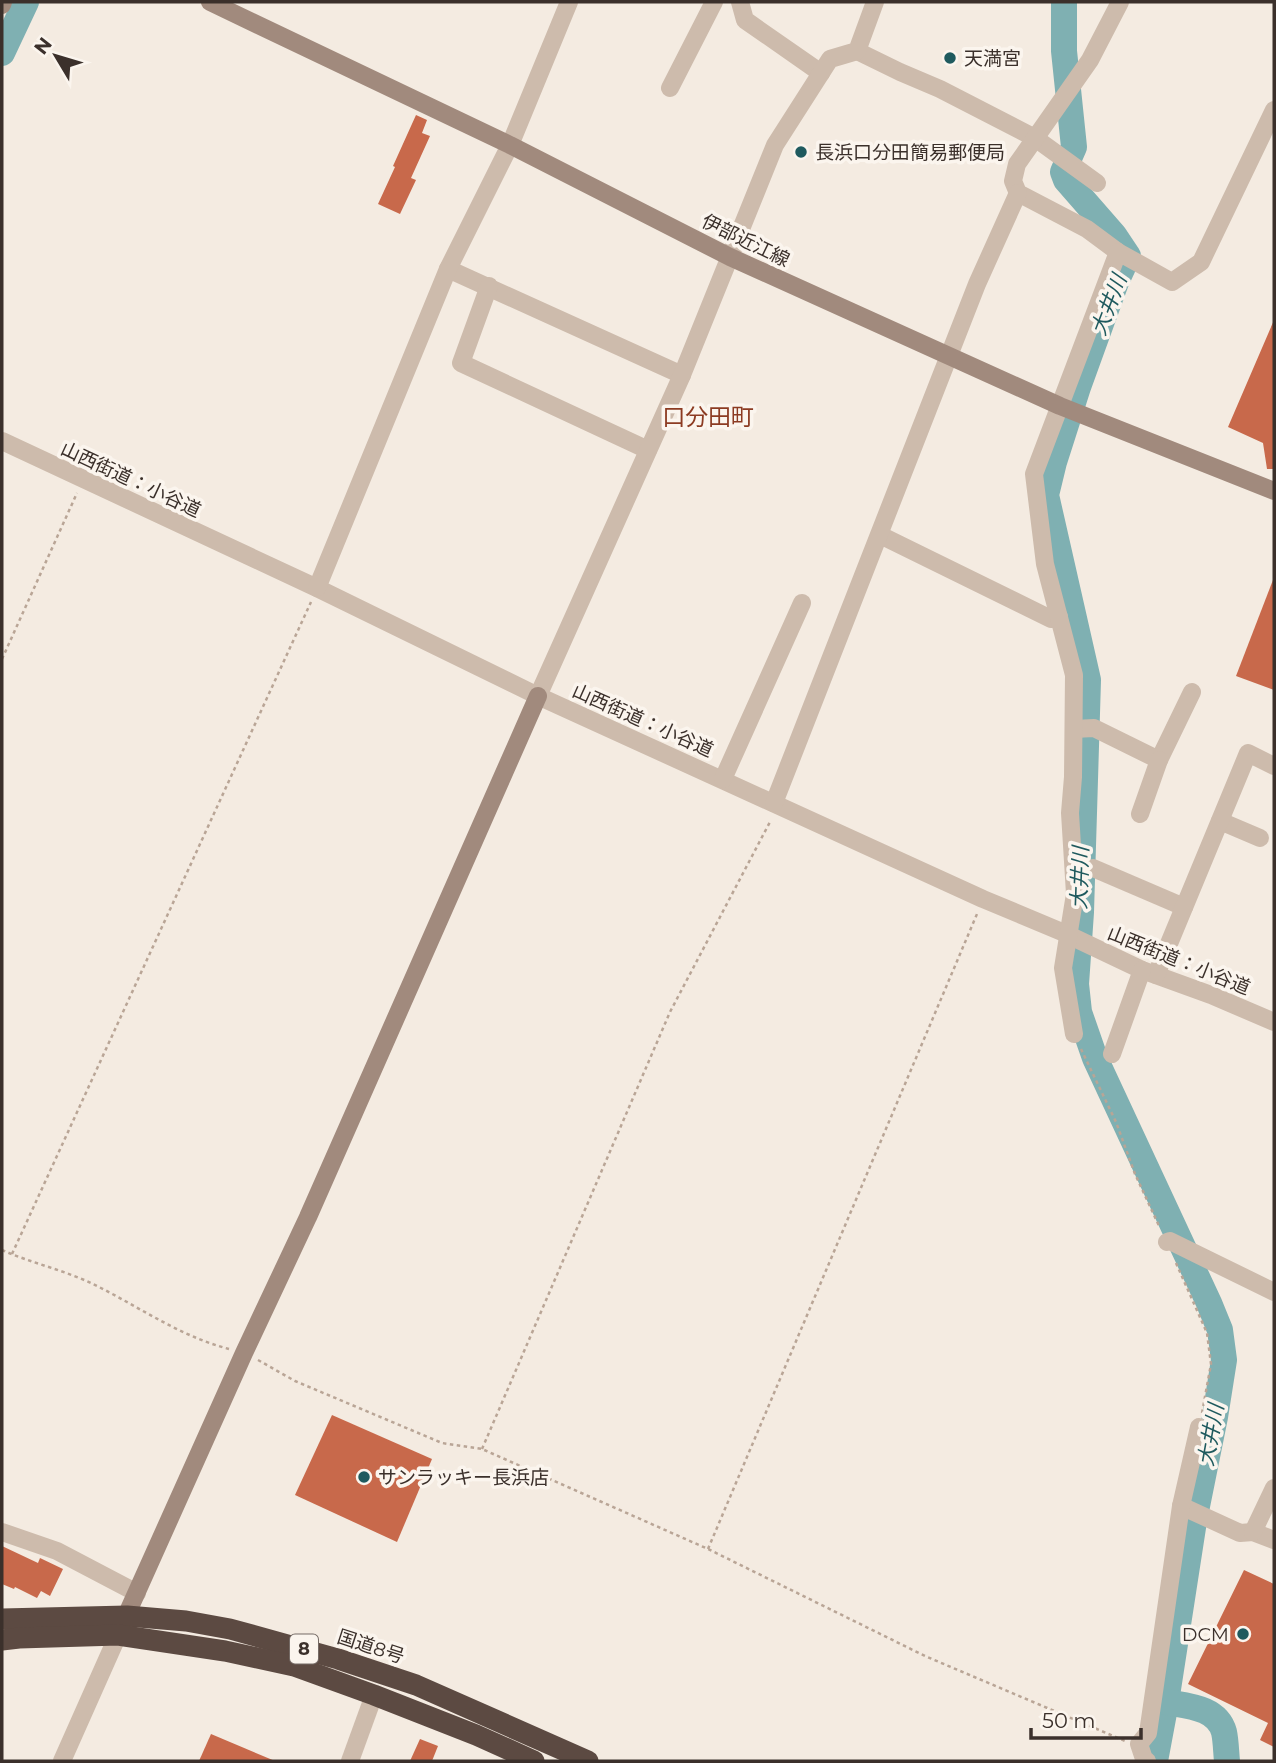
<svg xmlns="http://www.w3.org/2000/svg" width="1276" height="1763" viewBox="0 0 1276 1763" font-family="Montserrat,'Noto Sans JP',sans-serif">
<rect width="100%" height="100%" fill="#f4ebe1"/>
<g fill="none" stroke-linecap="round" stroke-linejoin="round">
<g stroke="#7fb0b2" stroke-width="26">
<path d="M1064 2V51L1074 147 1063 172 1066 180 1114 235 1128 256 1116 282 1078 387 1054 462 1046 495 1088 680 1081 912 1076 984 1079 1012 1095 1058 1209 1303 1220 1330 1224 1360 1215 1417 1194 1521 1166 1702 1155 1761"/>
<path d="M2 53 26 2"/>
<path d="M1166 1702C1187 1706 1217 1707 1224 1732 1226 1741 1226 1752 1227 1761"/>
</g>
</g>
<g fill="#c8694b">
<path d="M416 115 427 120 422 133 430 136 411 178 416 180 400 214 378 204 395 167 393 166Z"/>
<path d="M1274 320V469H1267L1263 443 1228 427Z"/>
<path d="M1273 580H1274V690L1236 676Z"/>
<path d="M332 1415 432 1459 397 1542 295 1495Z"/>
<path d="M2 1546 38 1563 40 1558 63 1569 50 1596 41 1591 37 1598 15 1587 14 1589 2 1584Z"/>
<path d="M1244 1570 1274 1584V1747L1260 1740 1268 1723 1188 1684Z"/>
<path d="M211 1734 275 1761H199Z"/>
<path d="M420 1739 438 1746 432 1761H410Z"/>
</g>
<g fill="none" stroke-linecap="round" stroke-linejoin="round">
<g stroke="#b9a596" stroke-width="2.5" stroke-dasharray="3.5 3.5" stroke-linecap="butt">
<path d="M2 659 77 493"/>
<path d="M1081 1049 1116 1122 1135 1174 1160 1228"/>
<path d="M2 1250C31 1263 64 1270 93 1284 138 1306 179 1336 229 1349"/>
<path d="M12 1254 311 602"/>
<path d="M1176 1263 1207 1333 1211 1364 1202 1413"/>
<path d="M258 1360 295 1381 442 1443 482 1449 708 1549 925 1656 1125 1741"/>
<path d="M482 1449 670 1012 771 820"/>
<path d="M708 1549 977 914"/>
</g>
<g stroke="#cdbbac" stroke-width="18">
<path d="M740 2 745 20 821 73"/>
<path d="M857 51 900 72 940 89 1035 138 1097 183"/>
<path d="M670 88 714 2"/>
<path d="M1118 252 1087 229 1018 193 1013 181 1017 164 1090 60 1120 2"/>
<path d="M448 269 682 375"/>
<path d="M489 286 461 363 648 450"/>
<path d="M2 441 317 588 538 696 983 899 1062 932 1142 970 1211 995 1274 1022"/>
<path d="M880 535 1051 619 1059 617"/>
<path d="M317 588 448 269 510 145 569 2"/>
<path d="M538 696 682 375 775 145 830 59 857 51 875 2"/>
<path d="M1074 729 1094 728 1159 760 1192 692"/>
<path d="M723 779 802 603"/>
<path d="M774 803 977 284 1018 193"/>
<path d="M1140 814 1159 760"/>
<path d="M1220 821 1260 838"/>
<path d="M1093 868 1184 907"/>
<path d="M1156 975 1248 753 1274 766"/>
<path d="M1074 1034 1063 968 1075 894 1070 813 1073 777 1074 675 1045 564 1034 474 1118 252 1172 282 1201 262 1274 110"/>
<path d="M1112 1054 1142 970"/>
<path d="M1167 1242 1170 1241 1274 1292"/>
<path d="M1181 1506 1240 1533 1253 1532 1274 1540"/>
<path d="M2 1532 57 1551 137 1593"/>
<path d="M1253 1532 1274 1488"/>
<path d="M62 1761 118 1635"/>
<path d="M350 1761 374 1695"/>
<path d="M1147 1761 1144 1759 1139 1744 1148 1733 1181 1506 1199 1427"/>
</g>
<g stroke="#a18a7d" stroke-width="18">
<path d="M210 2 510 145 730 257 1060 406 1274 491"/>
<path d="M2 5 3 2"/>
<path d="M122 1625 244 1353 308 1217 538 696"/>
</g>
<g stroke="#5c4a42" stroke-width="21">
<path d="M2 1619 127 1616 186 1621 230 1629 338 1659 416 1685 588 1761"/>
<path d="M2 1640 19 1638 118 1635 225 1651 294 1666 374 1695 476 1735 534 1761"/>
</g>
</g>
<g fill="#1f5a5e" stroke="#fbf5ee" stroke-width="2.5">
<circle cx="950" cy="58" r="7"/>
<circle cx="801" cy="152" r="7"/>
<circle cx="364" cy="1477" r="7"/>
<circle cx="1243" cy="1634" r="7"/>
</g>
<g text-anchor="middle" stroke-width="7" stroke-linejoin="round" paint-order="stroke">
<rect fill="#fbf5ee" stroke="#756b66" stroke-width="2" x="290" y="1634.5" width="28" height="29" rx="5"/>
<g font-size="18" font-weight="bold" fill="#3b302b">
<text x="304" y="1655">8</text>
</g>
<g font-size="19" fill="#3b302b" stroke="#fbf5ee" text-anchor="start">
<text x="964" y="65">天満宮</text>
<text x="815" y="159">長浜口分田簡易郵便局</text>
<text x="378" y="1484">サンラッキー長浜店</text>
<text x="1229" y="1641" text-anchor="end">DCM</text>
</g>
<g font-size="19" fill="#3b302b" stroke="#fbf5ee">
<text transform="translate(746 240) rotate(26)" y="7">伊部近江線</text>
<text transform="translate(131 479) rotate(25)" y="7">山西街道：小谷道</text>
<text transform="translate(643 720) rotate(24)" y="7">山西街道：小谷道</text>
<text transform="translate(1179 960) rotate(22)" y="7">山西街道：小谷道</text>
<text transform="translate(371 1646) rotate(18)" y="7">国道8号</text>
</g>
<g font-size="21" font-style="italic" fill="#1f5a5e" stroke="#fbf5ee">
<text transform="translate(1109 305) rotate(-69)" y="7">大井川</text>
<text transform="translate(1080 878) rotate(-88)" y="7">大井川</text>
<text transform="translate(1211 1435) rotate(-80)" y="7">大井川</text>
</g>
<g font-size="23" fill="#8c3b22" stroke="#fbf5ee">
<text x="708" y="425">口分田町</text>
</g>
</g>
<rect width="1276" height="1763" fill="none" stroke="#3b302b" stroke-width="7"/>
<g transform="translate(56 56) rotate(308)" stroke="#fbf5ee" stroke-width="5" paint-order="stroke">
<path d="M0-5L12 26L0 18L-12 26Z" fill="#3b302b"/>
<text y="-10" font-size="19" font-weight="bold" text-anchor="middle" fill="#3b302b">N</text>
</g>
<path d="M1031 1728v10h110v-10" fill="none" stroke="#3b302b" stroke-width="3.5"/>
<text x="1042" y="1728" font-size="21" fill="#3b302b" stroke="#fbf5ee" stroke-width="5" paint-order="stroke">50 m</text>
</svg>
